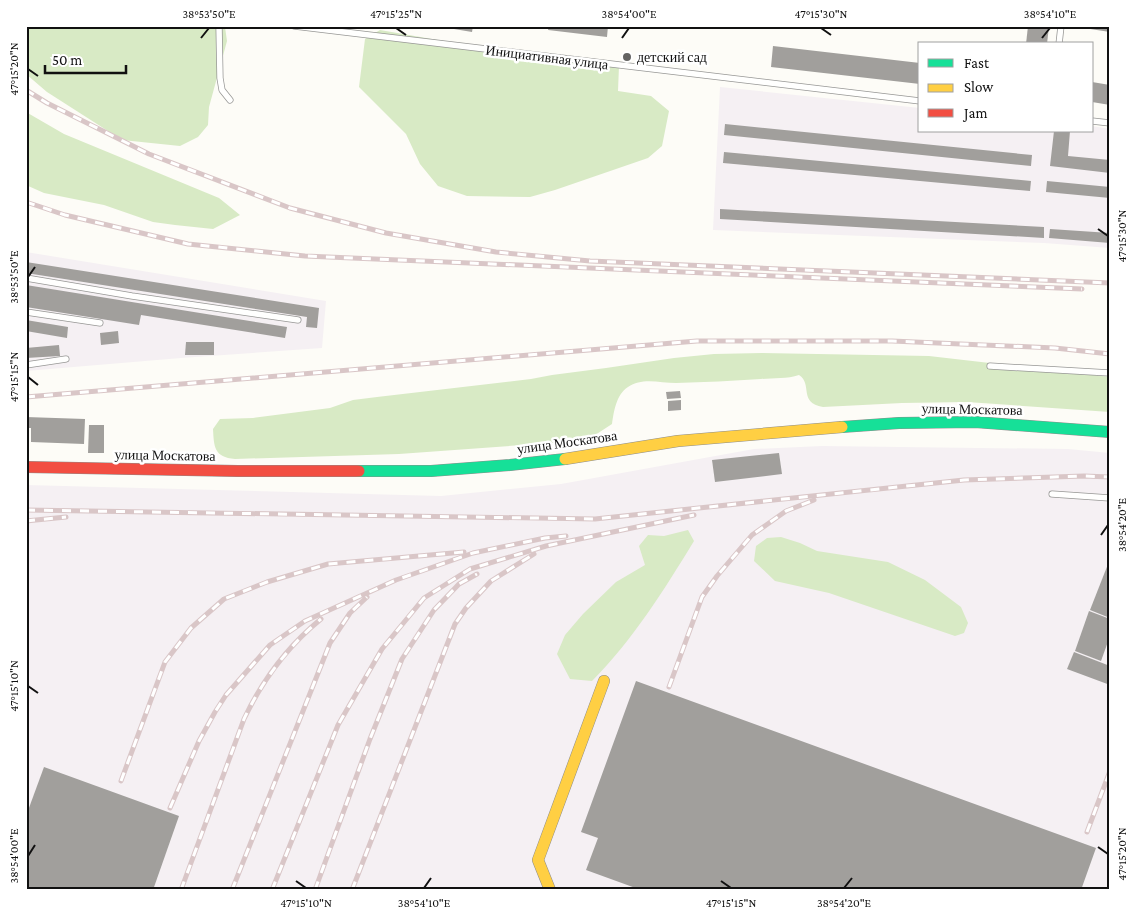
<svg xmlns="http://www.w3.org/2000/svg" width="1136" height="916" viewBox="0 0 1136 916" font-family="'Crimson Pro',serif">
<rect width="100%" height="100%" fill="#fdfcf7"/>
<g fill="#f5f0f3">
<path d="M720 87 920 108V131H1092V126L1110 129V248L1044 243 713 230Z"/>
<path d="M26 252 326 301 322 348 181 358 26 371Z"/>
<path d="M822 446 1068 449 1110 453V890H26V485L441 496 561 484 754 449Z"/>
</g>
<g fill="#d8eac5">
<path d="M26 26 225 27 227 41 209 107 208 125 198 137 180 146 122 140 47 92 26 74Z"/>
<path d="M380 30 507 52 619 66 618 91 651 96 669 111 662 146 648 158 555 190 530 197 467 196 438 186 420 164 406 134 359 87 365 39Z"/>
<path d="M26 112 64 134 219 198 240 215 213 229 175 225 153 222 104 205 44 193 26 185Z"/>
<path d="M762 353 929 356 1110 377V412L967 402 902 403 823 407C798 403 813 384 799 375 787 379 773 378 761 379 733 381 704 382 676 383 660 383 642 377 628 387 616 395 614 411 612 424L589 439 578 441 399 454 235 459C214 457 214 447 213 429L220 419 253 418 330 408 353 400 377 397 531 379 552 375 606 368 674 358 714 354Z"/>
<path d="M688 530 694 541C664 590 633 640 592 681L570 679 557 654 565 635 583 614 616 582 645 565 639 546 648 535 664 536Z"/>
<path d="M781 537 800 543 817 551 888 562 925 580 961 607 968 623 964 633 955 636 829 593 775 581 754 561 756 546 767 538Z"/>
</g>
<g fill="#a19f9c">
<path d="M436 26H473L472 32Z"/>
<path d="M549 26H608L607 37 548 30Z"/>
<path d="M1028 26H1049L1047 44H1026Z"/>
<path d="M1077 26H1110V32L1077 27Z"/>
<path d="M773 46 920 63V84L771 67Z"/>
<path d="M1092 82 1110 85V105L1092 102Z"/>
<path d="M725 124 1032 155 1031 166 724 135Z"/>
<path d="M1054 131H1070L1068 156 1110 160V173L1050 166Z"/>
<path d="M724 152 1031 181 1030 191 723 163Z"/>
<path d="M1047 181 1110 187V198L1046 192Z"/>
<path d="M720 209 1044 227V238L720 219Z"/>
<path d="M1050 229 1110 233V243L1049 238Z"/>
<path d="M26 262 319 308 317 328 306 327 307 317 26 273Z"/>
<path d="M26 285 287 327 285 338 141 315 139 325 26 307Z"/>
<path d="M26 320 68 327 67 338 26 331Z"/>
<path d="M118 331 119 343 101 345 100 333Z"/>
<path d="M186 342H214V355H185Z"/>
<path d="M59 345 60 356 26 358V348Z"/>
<path d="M680 391 681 398 667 399 666 392Z"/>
<path d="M681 400V410L668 411V401Z"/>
<path d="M26 417 85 419 84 444 31 442V428H26Z"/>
<path d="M89 425H104V453H88Z"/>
<path d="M779 453 782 474 715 482 712 460Z"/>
<path d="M1110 559V618L1090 610Z"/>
<path d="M1089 611 1110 619V636L1101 661 1075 651Z"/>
<path d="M1074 652 1110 666V685L1067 669Z"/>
<path d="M636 681 1096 848 1081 890H641L586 870 598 838 581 832Z"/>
<path d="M44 767 179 816 153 890H26V816Z"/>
</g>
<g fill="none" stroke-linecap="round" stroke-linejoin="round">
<defs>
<g id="lane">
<path d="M219 26 220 78 222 90 230 100"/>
<path d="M294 26 920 101"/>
<path d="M1059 44 1061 26"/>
<path d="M1092 121 1110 123"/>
<path d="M26 278 132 296 298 320"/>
<path d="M26 312 100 323"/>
<path d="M26 365 66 359"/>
<path d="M990 366 1110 373"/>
<path d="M1052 494 1110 498"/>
</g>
<g id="fast">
<path d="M842 427 899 423 975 422 1110 432"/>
<path d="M359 471H431L510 465 565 459"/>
</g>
<g id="slow">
<path d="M565 459 678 441 842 427"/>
<path d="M550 890 538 860 604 681"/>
</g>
<path id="jam" d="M26 467 238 471H359"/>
</defs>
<use href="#lane" stroke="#979795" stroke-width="7"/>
<use href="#fast" stroke="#8e8d8b" stroke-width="12"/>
<use href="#slow" stroke="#8e8d8b" stroke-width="12"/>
<use href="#jam" stroke="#8e8d8b" stroke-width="12"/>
<use href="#lane" stroke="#fffffe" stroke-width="5.5"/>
<use href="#fast" stroke="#16e098" stroke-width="11"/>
<use href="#slow" stroke="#ffcf43" stroke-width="11"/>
<use href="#jam" stroke="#f24e42" stroke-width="11"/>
<defs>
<g id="rail">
<path d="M26 90 47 103 149 154 290 208 386 233 496 252 590 261 1110 283"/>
<path d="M26 202 65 215 188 244 305 256 1082 289"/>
<path d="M26 397 697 341H892L1055 348 1110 354"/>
<path d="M26 510 595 519 964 480 1084 476 1110 477"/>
<path d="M26 521 66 517"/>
<path d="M669 687 702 597 717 576 752 535 786 511 814 500"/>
<path d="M121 781 165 662 191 628 224 599 267 582 328 564 464 552"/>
<path d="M170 808 199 741 215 712 226 695 270 645 305 621 396 580 473 553 545 538 566 536"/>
<path d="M1087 832 1110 771"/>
<path d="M181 890 244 719C262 681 289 645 321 619"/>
<path d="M232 890 330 643 350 613 367 597"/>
<path d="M272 890 338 725 382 649 424 598 470 569 546 546 694 515"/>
<path d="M315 890 370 739 402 659 434 610 459 584 477 574"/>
<path d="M352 890 455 624 466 608 491 581 534 554"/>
</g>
</defs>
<use href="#rail" stroke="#d9c6c7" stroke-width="5"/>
<use href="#rail" stroke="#fff" stroke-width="3" stroke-dasharray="9" stroke-linecap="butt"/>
</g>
<path fill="none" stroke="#111" stroke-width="2" d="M396 28 406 35M821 28 831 35M201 38 209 28M622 38 629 28M1042 38 1050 28M28 69 38 76M1098 229 1108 236M28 277 35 267M28 377 38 385M1101 535 1108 525M28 686 38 693M1098 847 1108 854M28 856 35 845M296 881 306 888M721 881 731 888M424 888 431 878M844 888 852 878"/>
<circle fill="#646362" stroke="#fff" stroke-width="2" cx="627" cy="57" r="5"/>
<g text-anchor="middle" stroke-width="5" stroke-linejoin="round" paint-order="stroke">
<g font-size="14" fill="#111" stroke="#fff">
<text transform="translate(547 57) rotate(7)" y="5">Инициативная улица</text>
<text transform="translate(972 409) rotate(1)" y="5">улица Москатова</text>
<text transform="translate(567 442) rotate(-8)" y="5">улица Москатова</text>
<text transform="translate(165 455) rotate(1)" y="5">улица Москатова</text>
</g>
<g font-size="14" fill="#111" stroke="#fff" text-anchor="start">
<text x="637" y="62">детский сад</text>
</g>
</g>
<rect width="1136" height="916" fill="none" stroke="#ffffff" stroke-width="55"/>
<rect x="918" y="42" width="175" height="90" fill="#ffffff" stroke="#a0a0a0"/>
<rect x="928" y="59" width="25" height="8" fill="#16e098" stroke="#a0a0a0"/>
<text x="964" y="68" font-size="15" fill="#111111">Fast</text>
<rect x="928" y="84" width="25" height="8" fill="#ffcf43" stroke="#a0a0a0"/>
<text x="964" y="92" font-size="15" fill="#111111">Slow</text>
<rect x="928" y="109" width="25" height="8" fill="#f24e42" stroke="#a0a0a0"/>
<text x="964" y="118" font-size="15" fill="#111111">Jam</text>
<path d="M45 65v8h81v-8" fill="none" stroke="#111111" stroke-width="2.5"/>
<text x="52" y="65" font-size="15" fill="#111111" stroke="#ffffff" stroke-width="4" paint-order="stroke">50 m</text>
<rect x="28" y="28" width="1080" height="860" fill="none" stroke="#111" stroke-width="2"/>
<g font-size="12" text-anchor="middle" fill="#111">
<text x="209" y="18">38°53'50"E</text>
<text x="396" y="18">47°15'25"N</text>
<text x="629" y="18">38°54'00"E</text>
<text x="821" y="18">47°15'30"N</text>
<text x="1050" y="18">38°54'10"E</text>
<text transform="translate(14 69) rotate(-90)" y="4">47°15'20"N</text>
<text transform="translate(1122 236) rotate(-90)" y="4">47°15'30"N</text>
<text transform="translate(14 277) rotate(-90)" y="4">38°53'50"E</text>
<text transform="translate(14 377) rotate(-90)" y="4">47°15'15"N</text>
<text transform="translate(1122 525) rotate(-90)" y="4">38°54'20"E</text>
<text transform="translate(14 686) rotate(-90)" y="4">47°15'10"N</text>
<text transform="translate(1122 854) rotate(-90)" y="4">47°15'20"N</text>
<text transform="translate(14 856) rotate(-90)" y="4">38°54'00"E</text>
<text x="306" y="907">47°15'10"N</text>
<text x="424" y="907">38°54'10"E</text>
<text x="731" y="907">47°15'15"N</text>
<text x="844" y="907">38°54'20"E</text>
</g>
</svg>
